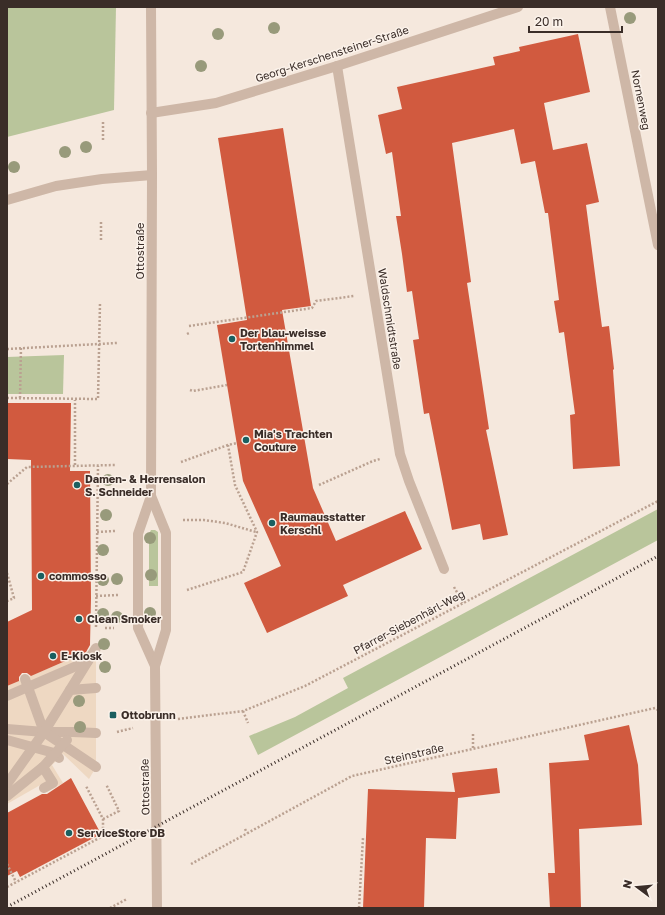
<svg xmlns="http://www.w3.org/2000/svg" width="665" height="915" viewBox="0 0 665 915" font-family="'Golos Text',sans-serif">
<rect width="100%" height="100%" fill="#f5e8dd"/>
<g fill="#b9c59b">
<path d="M7 7H116L114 110 7 137Z"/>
<path d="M64 355 63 394H7V357Z"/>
<path d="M658 509V540L258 755 249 736 295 717 348 688 343 678Z"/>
<path d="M151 530H155L158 532V586H149V534Z"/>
</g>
<path fill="#eed8c2" d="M96 648V767L89 779 63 754 52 765 63 783 47 792 42 784 7 804V686Z"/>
<g fill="#d15a3f">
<path d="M578 34 590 92 544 103 553 150 587 143 599 202 586 205 602 327 609 326 614 369 613 370 620 466 573 469 570 415 575 414 564 332 559 333 554 301 559 300 548 213H545L535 161 521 164 514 129 452 143 471 282 467 283 489 429 486 430 508 535 483 540 480 524 452 530 429 413 424 414 413 340 419 339 412 291 407 292 402 254 396 216H401L392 152 386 154 378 115 402 109 397 87 495 65 493 57 520 51 519 47Z"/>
<path d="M283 128 311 306 282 310 313 488 336 541 405 511 422 549 343 585 348 596 267 633 244 583 281 566 243 481 217 325 247 320 218 138Z"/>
<path d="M7 403H71L70 471H90L91 598 90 645 86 652 31 676 27 673H22L19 677V681L7 686V622L32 610 31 460 7 459Z"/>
<path d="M629 725 638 765 642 825 579 829 581 908H550L548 873H555L549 763 589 760 584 735Z"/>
<path d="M497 768 500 793 458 798 456 839 426 838 424 908H363L368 789 455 792 452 773Z"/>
<path d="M71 778 101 834 20 877 17 871 7 876V813L42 794H47Z"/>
</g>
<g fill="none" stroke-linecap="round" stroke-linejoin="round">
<g stroke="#baa191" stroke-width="2.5" stroke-dasharray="2 2" stroke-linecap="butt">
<path d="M103 140V122"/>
<path d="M101 240V220"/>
<path d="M189 326 312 308 316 301 354 296"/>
<path d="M187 334 189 333"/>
<path d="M7 349 117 343"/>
<path d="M190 390 193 391 227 385"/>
<path d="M7 398 98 399 100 303"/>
<path d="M20 398 21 347"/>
<path d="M181 462 228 445 237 443"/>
<path d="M75 465V400"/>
<path d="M7 484 27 467 116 465"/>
<path d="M319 485 373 461 380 459"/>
<path d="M183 520H204L225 523 256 532"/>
<path d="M97 532 115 531"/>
<path d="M7 573 14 598 7 601"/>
<path d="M454 587 463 603"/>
<path d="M187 590 243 572 257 532 235 485 228 445"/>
<path d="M96 596 118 595"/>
<path d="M96 627 98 466"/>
<path d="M105 628H114"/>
<path d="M243 711 248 723"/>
<path d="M112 715H113"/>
<path d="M178 719 243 711 305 686 658 501"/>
<path d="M117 732 133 728"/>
<path d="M473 734V749"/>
<path d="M103 819 119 811 106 784"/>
<path d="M245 829 247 833"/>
<path d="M7 864 16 882"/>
<path d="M191 864 352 776 655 708 658 710"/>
<path d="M7 887 103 836V819L86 786"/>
<path d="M110 908 127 899"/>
<path d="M359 908 363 838"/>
</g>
<g stroke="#ceb7a7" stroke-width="10">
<path d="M151 7 152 175 151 496 138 534V628L155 666"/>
<path d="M610 7 658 245"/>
<path d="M337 66 400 454 409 481 444 569"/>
<path d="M151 113 216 103 337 66 518 7"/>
<path d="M7 200 56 186 102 179 152 175"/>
<path d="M151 496 166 533V630L155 666 157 908"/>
<path d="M25 679 44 732H73L96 733"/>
<path d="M70 690 96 688"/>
<path d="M7 696 88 661"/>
<path d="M7 729 44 732 96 767"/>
<path d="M7 740 54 753 59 758"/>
<path d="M43 767 53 783 44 788"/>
<path d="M7 784 44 732 96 648"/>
<path d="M7 796 43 767 67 740"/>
</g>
<path stroke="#3a2d28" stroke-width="3" stroke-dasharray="1 3" stroke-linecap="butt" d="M7 907 658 556"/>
</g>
<g fill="#989a7b">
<circle cx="630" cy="18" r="6"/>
<circle cx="274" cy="28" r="6"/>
<circle cx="218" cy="34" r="6"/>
<circle cx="201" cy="66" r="6"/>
<circle cx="86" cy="147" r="6"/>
<circle cx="65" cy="152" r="6"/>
<circle cx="14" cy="167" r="6"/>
<circle cx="108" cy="480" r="6"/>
<circle cx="106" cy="515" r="6"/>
<circle cx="150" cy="538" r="6"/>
<circle cx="103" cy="550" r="6"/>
<circle cx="151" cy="575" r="6"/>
<circle cx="117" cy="579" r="6"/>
<circle cx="103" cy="580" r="6"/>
<circle cx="150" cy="613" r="6"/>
<circle cx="103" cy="614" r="6"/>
<circle cx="117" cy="617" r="6"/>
<circle cx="104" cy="644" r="6"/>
<circle cx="105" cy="667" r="6"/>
<circle cx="79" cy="701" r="6"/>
<circle cx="80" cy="727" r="6"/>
</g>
<g fill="#1a5f60" stroke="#fbf2ea" stroke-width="1.5">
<circle cx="232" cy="339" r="4"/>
<circle cx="246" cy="440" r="4"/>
<circle cx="77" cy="485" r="4"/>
<circle cx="272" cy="523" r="4"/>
<circle cx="41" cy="576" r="4"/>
<circle cx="79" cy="619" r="4"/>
<circle cx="53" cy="656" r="4"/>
<rect x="109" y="711" width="8" height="8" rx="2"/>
<circle cx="69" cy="833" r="4"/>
</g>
<g text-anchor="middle" stroke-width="3" stroke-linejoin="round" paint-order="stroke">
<g font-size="11" fill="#3a2d28" stroke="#fbf2ea">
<text transform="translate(332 54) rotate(-18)" y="4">Georg-Kerschensteiner-Straße</text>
<text transform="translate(641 100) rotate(79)" y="4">Nornenweg</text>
<text transform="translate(140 251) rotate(-90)" y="4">Ottostraße</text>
<text transform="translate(390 319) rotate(81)" y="4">Waldschmidtstraße</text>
<text transform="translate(409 622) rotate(-28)" y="4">Pfarrer-Siebenhärl-Weg</text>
<text transform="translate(414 754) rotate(-13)" y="4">Steinstraße</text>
<text transform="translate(145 787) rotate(-91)" y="4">Ottostraße</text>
</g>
<g font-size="11" font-weight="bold" fill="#3a2d28" stroke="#fbf2ea" text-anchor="start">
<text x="240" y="337">Der blau-weisse<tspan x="240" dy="13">Tortenhimmel</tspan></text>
<text x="254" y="438">Mia's Trachten<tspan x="254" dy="13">Couture</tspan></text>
<text x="85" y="483">Damen- &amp; Herrensalon<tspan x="85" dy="13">S. Schneider</tspan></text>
<text x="280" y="521">Raumausstatter<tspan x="280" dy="13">Kerschl</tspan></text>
<text x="49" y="580">commosso</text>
<text x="87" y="623">Clean Smoker</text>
<text x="61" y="660">E-Kiosk</text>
<text x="121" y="719">Ottobrunn</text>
<text x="77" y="837">ServiceStore DB</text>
</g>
</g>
<rect width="665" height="915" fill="none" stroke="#3a2d28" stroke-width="16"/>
<g transform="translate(637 887) rotate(286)" stroke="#fbf2ea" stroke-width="3" paint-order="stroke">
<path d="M0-3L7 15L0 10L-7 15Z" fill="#3a2d28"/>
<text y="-6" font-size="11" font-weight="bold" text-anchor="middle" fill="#3a2d28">N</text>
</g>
<path d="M529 26v6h93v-6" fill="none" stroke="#3a2d28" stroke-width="2"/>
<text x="535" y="26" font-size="12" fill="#3a2d28" stroke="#fbf2ea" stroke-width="3" paint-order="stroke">20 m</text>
</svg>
